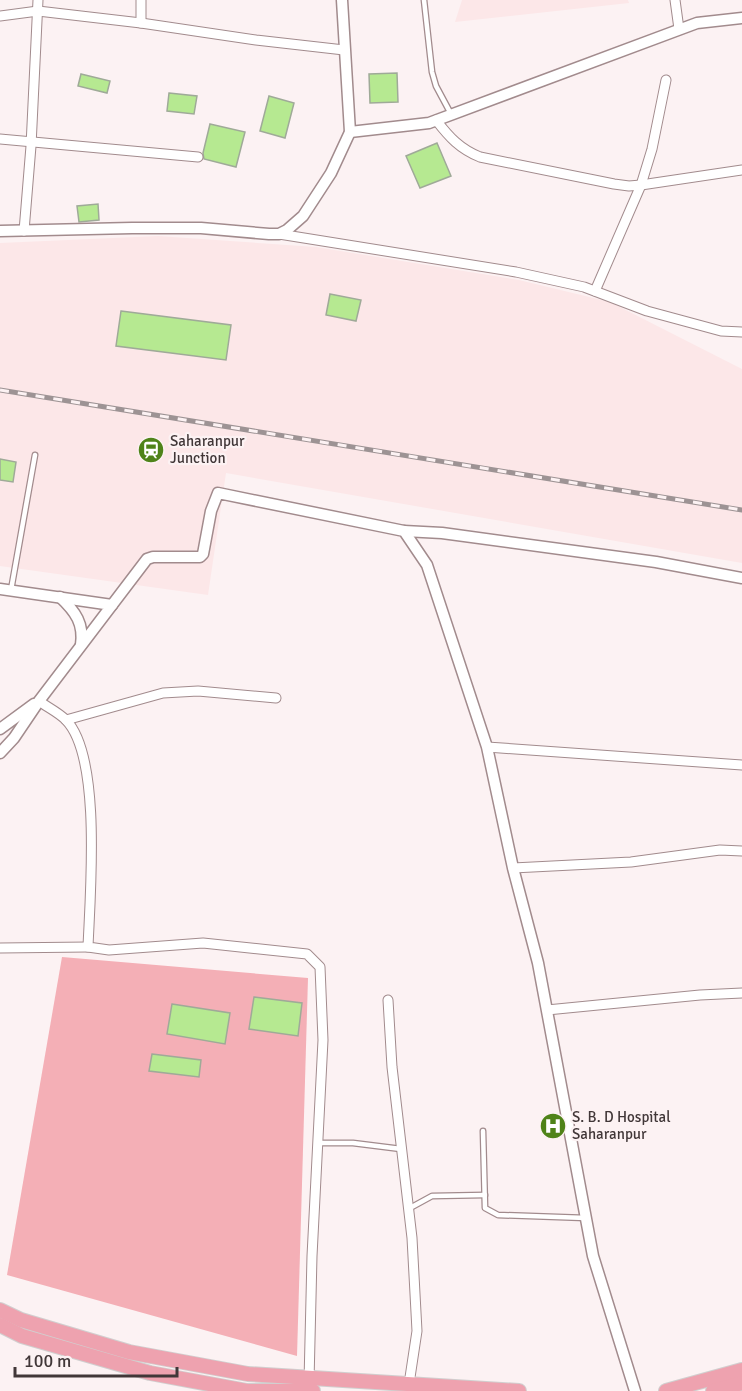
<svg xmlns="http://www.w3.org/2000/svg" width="742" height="1391" viewBox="0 0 742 1391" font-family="Signika,sans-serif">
<rect width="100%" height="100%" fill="#fcf2f3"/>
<g fill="#fce7e8">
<path d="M462 0H628L629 3 455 22Z"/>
<path d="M158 236 316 247 519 280 610 302 742 369V563L226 473 208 595 0 566V243Z"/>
</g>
<path fill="#f4afb6" d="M62 957 308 978 297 1356 7 1275Z"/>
<g fill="#b6e991" stroke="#9faa98" stroke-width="1.5">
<path d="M397 73 398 102 370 103 369 74Z"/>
<path d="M81 74 110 81 107 93 78 86Z"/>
<path d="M169 93 197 96 194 114 167 111Z"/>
<path d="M269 96 294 103 285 138 260 131Z"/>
<path d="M210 124 245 132 236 167 204 159 203 153Z"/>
<path d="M437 143 451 176 420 188 406 156Z"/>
<path d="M98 204 99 220 79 222 77 206Z"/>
<path d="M330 294 361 300 356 321 326 315Z"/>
<path d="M121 311 231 325 226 360 116 346Z"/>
<path d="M0 459 16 462 13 482 0 480Z"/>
<path d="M254 997 302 1003 298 1036 249 1029Z"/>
<path d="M172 1004 230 1013 225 1044 167 1034Z"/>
<path d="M152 1054 201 1060 199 1077 149 1071Z"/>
</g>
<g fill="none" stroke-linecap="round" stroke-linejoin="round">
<defs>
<g id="service">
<path d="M424 0 432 72 436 86 451 114"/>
<path d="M11 590 35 455"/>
<path d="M483 1131 485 1208 498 1215 586 1218"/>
<path d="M318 1143H353L401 1149"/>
<path d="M410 1208 432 1196 485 1195"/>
</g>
<g id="minor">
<path d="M675 0 679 29"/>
<path d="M0 16 38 11 141 23 256 40 344 50"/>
<path d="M141 23V0"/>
<path d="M436 120C449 137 460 149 480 157L614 184 629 186 641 185 742 170"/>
<path d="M0 139 198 157"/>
<path d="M24 231 31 146 38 0"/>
<path d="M279 234 516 272 584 287 647 311 721 331 742 332"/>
<path d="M595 291 641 185 652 149 666 80"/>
<path d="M39 701C47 707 58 712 66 720 102 757 90 895 88 947L109 950 203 943 307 954 320 967 323 1040 312 1256 309 1382"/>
<path d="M66 720 163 693 198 691 276 698"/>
<path d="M487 747 742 765"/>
<path d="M513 868 631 862 720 850 742 851"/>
<path d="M0 948 88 947"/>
<path d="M388 1000 392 1067 412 1238 417 1331 409 1384"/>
<path d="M547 1010 700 995 742 993"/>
</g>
<g id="tertiary">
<path d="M350 132 429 123 697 23 742 18"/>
<path d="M0 231 132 228H201L269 234H279L287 230 303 216 331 173 350 132 342 0"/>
<path d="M404 531 442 533 656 562 742 578"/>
<path d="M0 589 112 605 39 701 14 738 0 753"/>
<path d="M60 597C76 612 84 624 81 645"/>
<path d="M112 605 147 559 153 557H200L203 554 211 511 218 493 404 531 427 565 487 747 513 868 538 963 593 1256 635 1391"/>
<path d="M0 729 34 704"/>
</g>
<g id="primary">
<path d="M0 1310 21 1320 129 1352 248 1374 519 1391"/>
<path d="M0 1325 22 1336 150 1373 247 1391H313"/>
<path d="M666 1391 742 1370"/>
<path d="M713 1391 742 1383"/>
</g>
</defs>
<use href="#service" stroke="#a28b8d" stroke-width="7"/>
<use href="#minor" stroke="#a28b8d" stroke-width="11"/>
<use href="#tertiary" stroke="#a28b8d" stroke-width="13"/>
<use href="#primary" stroke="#d1cfcf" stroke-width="16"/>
<use href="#service" stroke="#fff" stroke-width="4.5"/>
<use href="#minor" stroke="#fff" stroke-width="9"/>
<use href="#tertiary" stroke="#fff" stroke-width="10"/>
<use href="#primary" stroke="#eea2af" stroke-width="14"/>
<defs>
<path id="rail" d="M0 390 742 510"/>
</defs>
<use href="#rail" stroke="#9d9394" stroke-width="5"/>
<use href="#rail" stroke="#fcf2f3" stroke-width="3" stroke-dasharray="9" stroke-linecap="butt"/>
</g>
<defs>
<symbol id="station-disc" viewBox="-11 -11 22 22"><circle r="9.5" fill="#4f8319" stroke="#fcf2f3"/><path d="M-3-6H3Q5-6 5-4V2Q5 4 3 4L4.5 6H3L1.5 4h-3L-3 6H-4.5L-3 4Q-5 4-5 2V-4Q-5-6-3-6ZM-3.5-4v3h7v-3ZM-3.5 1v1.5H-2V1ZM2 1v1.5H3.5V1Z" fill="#fff"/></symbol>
<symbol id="hospital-disc" viewBox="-11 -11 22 22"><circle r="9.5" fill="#4f8319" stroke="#fcf2f3"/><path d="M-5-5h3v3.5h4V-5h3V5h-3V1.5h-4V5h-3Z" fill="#fff"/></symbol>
</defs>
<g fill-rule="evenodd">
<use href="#station-disc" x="136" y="435" width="30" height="30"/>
<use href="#hospital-disc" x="538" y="1111" width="30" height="30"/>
</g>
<g text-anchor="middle" stroke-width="4.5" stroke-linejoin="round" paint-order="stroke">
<g font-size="15" fill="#413738" stroke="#fcf2f3" text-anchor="start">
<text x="170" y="446">Saharanpur<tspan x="170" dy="17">Junction</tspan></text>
<text x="572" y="1122">S. B. D Hospital<tspan x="572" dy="17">Saharanpur</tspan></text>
</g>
</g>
<path d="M15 1367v9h162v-9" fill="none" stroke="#413738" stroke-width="3"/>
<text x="24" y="1367" font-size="18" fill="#413738" stroke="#fcf2f3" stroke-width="4.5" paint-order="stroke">100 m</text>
</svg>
